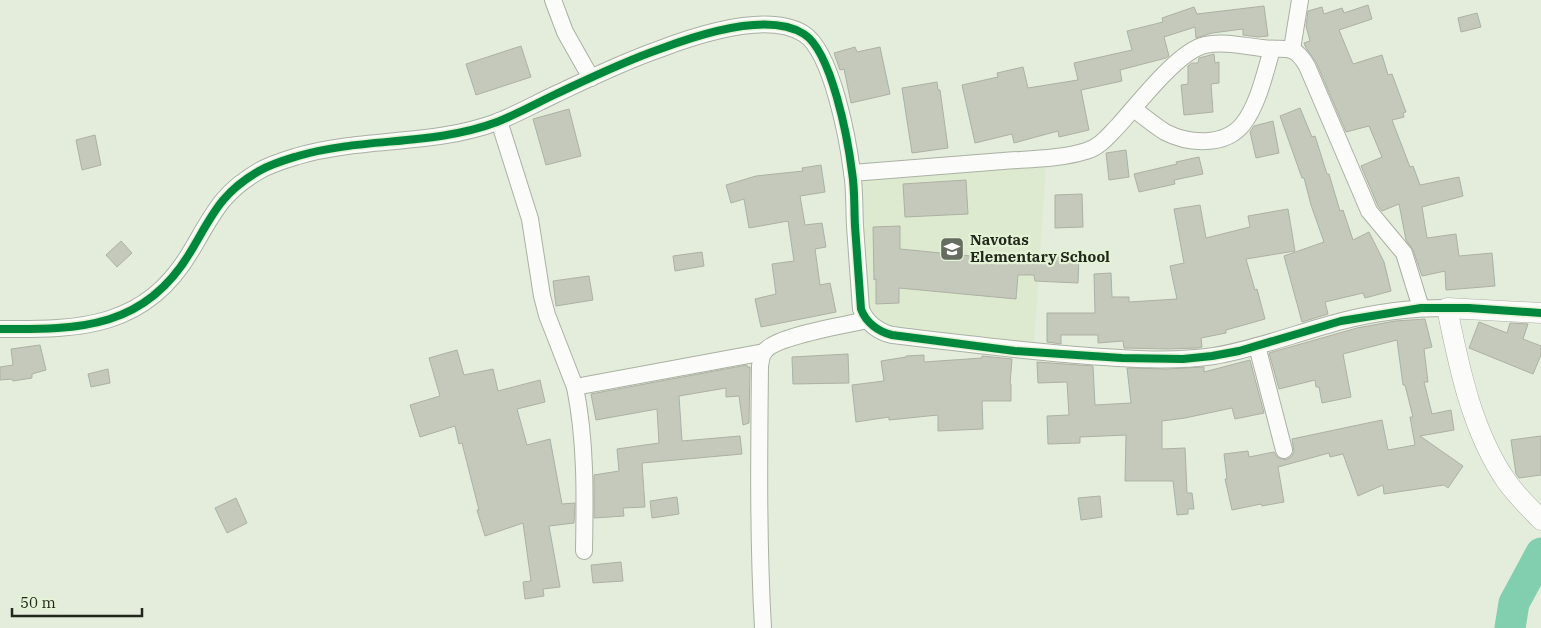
<svg xmlns="http://www.w3.org/2000/svg" width="1541" height="628" viewBox="0 0 1541 628" font-family="'IBM Plex Serif',serif">
<rect width="100%" height="100%" fill="#e4ecdb"/>
<path fill="#ddeacf" d="M1046 164 1034 345 898 332 870 317 857 181Z"/>
<g fill="none" stroke-linecap="round" stroke-linejoin="round">
<path stroke="#81cfae" stroke-width="31" d="M1510 628 1514 603 1541 553"/>
</g>
<g fill="#c5c9bb" stroke="#adb1a3">
<path d="M1368 5 1372 19 1339 30 1353 64 1382 55 1388 75 1392 74 1406 112 1403 113 1404 117 1392 120 1410 167 1413 166 1420 185 1459 177 1463 196 1422 207 1427 238 1456 234 1459 256 1492 253 1495 286 1446 290 1445 271 1422 276 1413 250 1406 240 1399 204 1382 211 1378 206 1361 166 1382 157 1369 126 1346 132 1316 62 1306 48 1304 43 1310 41 1306 26 1308 11 1322 7 1324 14 1342 8 1344 13Z"/>
<path d="M1264 6 1268 36 1258 37 1243 35V29L1212 33 1196 38 1195 27 1164 37 1169 56 1166 58 1120 70 1122 81 1081 90 1089 130 1059 137 1058 131 1014 143 1012 134 975 143 962 85 998 77 997 73 1023 67 1028 88 1078 80 1074 63 1132 50 1127 31 1163 22 1162 18 1194 7 1197 14Z"/>
<path d="M1477 13 1481 27 1461 32 1458 18Z"/>
<path d="M521 46 531 77 476 95 466 64Z"/>
<path d="M855 47 857 52 880 47 890 94 851 103 844 69 840 70 834 53Z"/>
<path d="M1214 54 1215 63 1219 62V83L1211 84 1213 112 1184 115 1181 85 1188 84V66L1192 63H1198L1199 58Z"/>
<path d="M937 82 938 90H940L948 148 912 153 902 88Z"/>
<path d="M1300 108 1312 137 1315 136 1327 174H1329L1340 211 1343 210 1353 240 1369 232 1384 262 1391 291 1365 298 1363 293 1325 302 1328 314 1302 322 1284 256 1324 242 1311 205 1304 178H1302L1280 116Z"/>
<path d="M569 109 581 156 546 165 533 119Z"/>
<path d="M1273 121 1279 153 1256 158 1250 132 1254 126Z"/>
<path d="M95 135 101 165 82 170 76 140Z"/>
<path d="M1126 150 1129 177 1109 180 1106 153Z"/>
<path d="M1199 157 1203 174 1174 180 1175 184 1139 192 1134 174 1177 164 1176 162Z"/>
<path d="M821 165 825 192 800 196 805 225 822 223 826 247 815 249 820 285 830 283 836 312 761 327 755 299 776 294 772 264 794 261 788 221 749 228 744 199 731 203 726 185 756 176 803 171 802 168Z"/>
<path d="M966 180 968 214 905 217 903 184Z"/>
<path d="M1082 194 1083 227 1055 228V195Z"/>
<path d="M1200 205 1206 238 1250 227 1248 216 1288 209 1295 251 1246 259 1255 290 1257 289 1265 319 1226 330V333L1201 338 1202 347 1198 348 1167 349 1124 348 1123 341 1098 343V335H1061V344L1047 342V313H1095L1094 274 1111 273 1112 297H1129V302L1177 299 1170 266 1184 263 1174 209Z"/>
<path d="M900 226V249L1042 263 1043 254 1079 256 1078 283 1035 281 1034 275H1018L1016 299 899 288V303L876 304V279L874 280 873 227Z"/>
<path d="M121 241 132 253 117 267 106 255Z"/>
<path d="M702 252 704 266 675 271 673 256Z"/>
<path d="M589 276 593 300 556 306 553 281Z"/>
<path d="M1425 319 1432 347 1424 349 1428 382H1424L1432 414 1451 410 1454 430 1420 436 1463 466 1448 488 1444 485 1384 494 1383 485 1358 496 1343 454 1330 457 1329 453 1278 467 1284 502 1262 506 1261 504 1232 510 1225 479H1227L1224 454 1248 451 1249 457 1274 452 1277 457 1286 460 1291 457 1294 452 1292 439 1382 420 1388 450 1415 445 1410 417H1413L1405 385H1403L1397 340 1343 354 1351 397 1322 403 1319 387H1316L1315 380 1279 389 1269 353 1357 328 1395 321Z"/>
<path d="M1479 322 1507 333 1510 323 1528 324 1523 339 1541 346V355L1533 374 1469 348Z"/>
<path d="M40 345 46 370 32 374V378L13 381 12 379 0 380V367L13 365 11 349Z"/>
<path d="M457 350 464 375 493 369 498 391 540 380 545 402 517 409 527 445 550 439 562 504 575 503 574 523 549 526 560 587 543 589 544 596 525 599 523 582 531 581 523 523 485 536 477 510H479L462 443 459 444 455 426 420 437 410 405 440 396 429 358Z"/>
<path d="M848 354 849 383 793 384 792 357Z"/>
<path d="M924 355V362L982 358V356L1012 359 1010 384H1011V401H982L983 429 938 431V415L889 420V417L856 422 852 385 884 381 881 361 906 357V356Z"/>
<path d="M1250 360 1264 413 1235 419 1232 408 1185 418 1162 421V449L1185 448 1187 493H1192L1194 509H1188V514L1177 515 1173 481H1125L1126 435 1080 437V443L1048 444 1047 416 1069 415 1067 382 1038 383 1037 362 1093 366 1095 405 1131 403 1127 368 1167 369 1204 367V372Z"/>
<path d="M747 365V367H750L749 423 743 425 739 396 726 397V388L679 396 682 441 740 436 742 454 642 463 645 507 623 508 624 516 594 518V475L619 471 617 449 659 443 657 409 596 420 591 394Z"/>
<path d="M108 369 110 383 91 387 88 374Z"/>
<path d="M1541 436V475L1519 478 1516 474 1511 440Z"/>
<path d="M1100 496 1102 517 1081 520 1078 498Z"/>
<path d="M677 497 679 514 652 518 650 501Z"/>
<path d="M236 498 247 523 227 533 215 508Z"/>
<path d="M621 562 623 581 593 583 591 565Z"/>
</g>
<g fill="none" stroke-linecap="round" stroke-linejoin="round">
<defs>
<g id="minor">
<path d="M553 0 565 32 591 78"/>
<path d="M1292 49 1300 0"/>
<path d="M1134 109C1144 117 1154 125 1165 132 1188 144 1225 147 1243 124 1258 105 1265 73 1272 49"/>
<path d="M499 121 530 219 542 296 547 315 575 387 764 352"/>
<path d="M852 173C903 169 953 165 1003 161 1029 159 1061 159 1086 151 1100 147 1108 136 1118 126 1138 104 1178 51 1205 45 1223 41 1244 46 1262 48 1286 51 1293 42 1307 66L1369 211 1404 253 1421 308"/>
<path d="M0 329C81 330 146 328 191 251 213 214 221 193 259 171 271 164 285 160 298 156 363 137 433 146 497 122 517 114 537 103 556 94 590 78 625 61 660 49 697 35 768 11 804 34 832 52 848 140 852 172 855 190 854 208 855 226 857 253 859 281 861 309 866 323 879 332 892 335 958 343 1023 351 1089 356 1129 359 1173 362 1214 356 1257 349 1299 332 1342 321 1376 312 1411 308 1447 308"/>
<path d="M1257 346 1284 450"/>
<path d="M575 387C586 441 585 496 584 551"/>
<path d="M763 628C758 541 759 453 760 366 761 361 761 355 765 351 776 336 846 325 867 320"/>
</g>
<path id="tertiary" d="M1541 313 1447 308C1459 367 1472 432 1507 482 1517 496 1530 508 1541 520"/>
</defs>
<use href="#minor" stroke="#aab1a3" stroke-width="18"/>
<use href="#tertiary" stroke="#aab1a3" stroke-width="21"/>
<use href="#minor" stroke="#fbfcfa" stroke-width="16"/>
<use href="#tertiary" stroke="#fbfcfa" stroke-width="20"/>
<defs>
<path id="cycleway" d="M0 329C81 330 146 328 191 251 213 214 221 193 259 171 271 164 285 160 298 156 363 137 433 146 497 122 517 114 537 103 556 94 590 78 625 61 660 49 697 35 768 11 804 34 832 52 848 140 852 172 855 190 854 208 855 226 857 253 859 281 861 309 866 323 879 332 892 335L1015 351 1122 358 1183 359 1212 356 1239 351 1341 321 1421 308H1469L1541 313"/>
</defs>
<use href="#cycleway" stroke="#e4f2d5" stroke-width="11"/>
<use href="#cycleway" stroke="#00873e" stroke-width="8"/>
</g>
<defs>
<symbol id="school-square" viewBox="-11 -11 22 22"><rect x="-9" y="-9" width="18" height="18" rx="4" fill="#666c5f" stroke="#e4f2d5"/><path d="M0-5L7-2L0 1L-7-2ZM-4 1L0 2.5L4 1V4Q0 6-4 4Z" fill="#fff"/></symbol>
</defs>
<g fill-rule="evenodd">
<use href="#school-square" x="938" y="235" width="28" height="28"/>
</g>
<g text-anchor="middle" stroke-width="4.5" stroke-linejoin="round" paint-order="stroke">
<g font-size="15" font-weight="bold" fill="#22271c" stroke="#e4f2d5" text-anchor="start">
<text x="970" y="245">Navotas<tspan x="970" dy="17">Elementary School</tspan></text>
</g>
</g>
<path d="M12 608v8h130v-8" fill="none" stroke="#22271c" stroke-width="2.5"/>
<text x="20" y="608" font-size="15" fill="#22271c" stroke="#e4f2d5" stroke-width="4" paint-order="stroke">50 m</text>
</svg>
